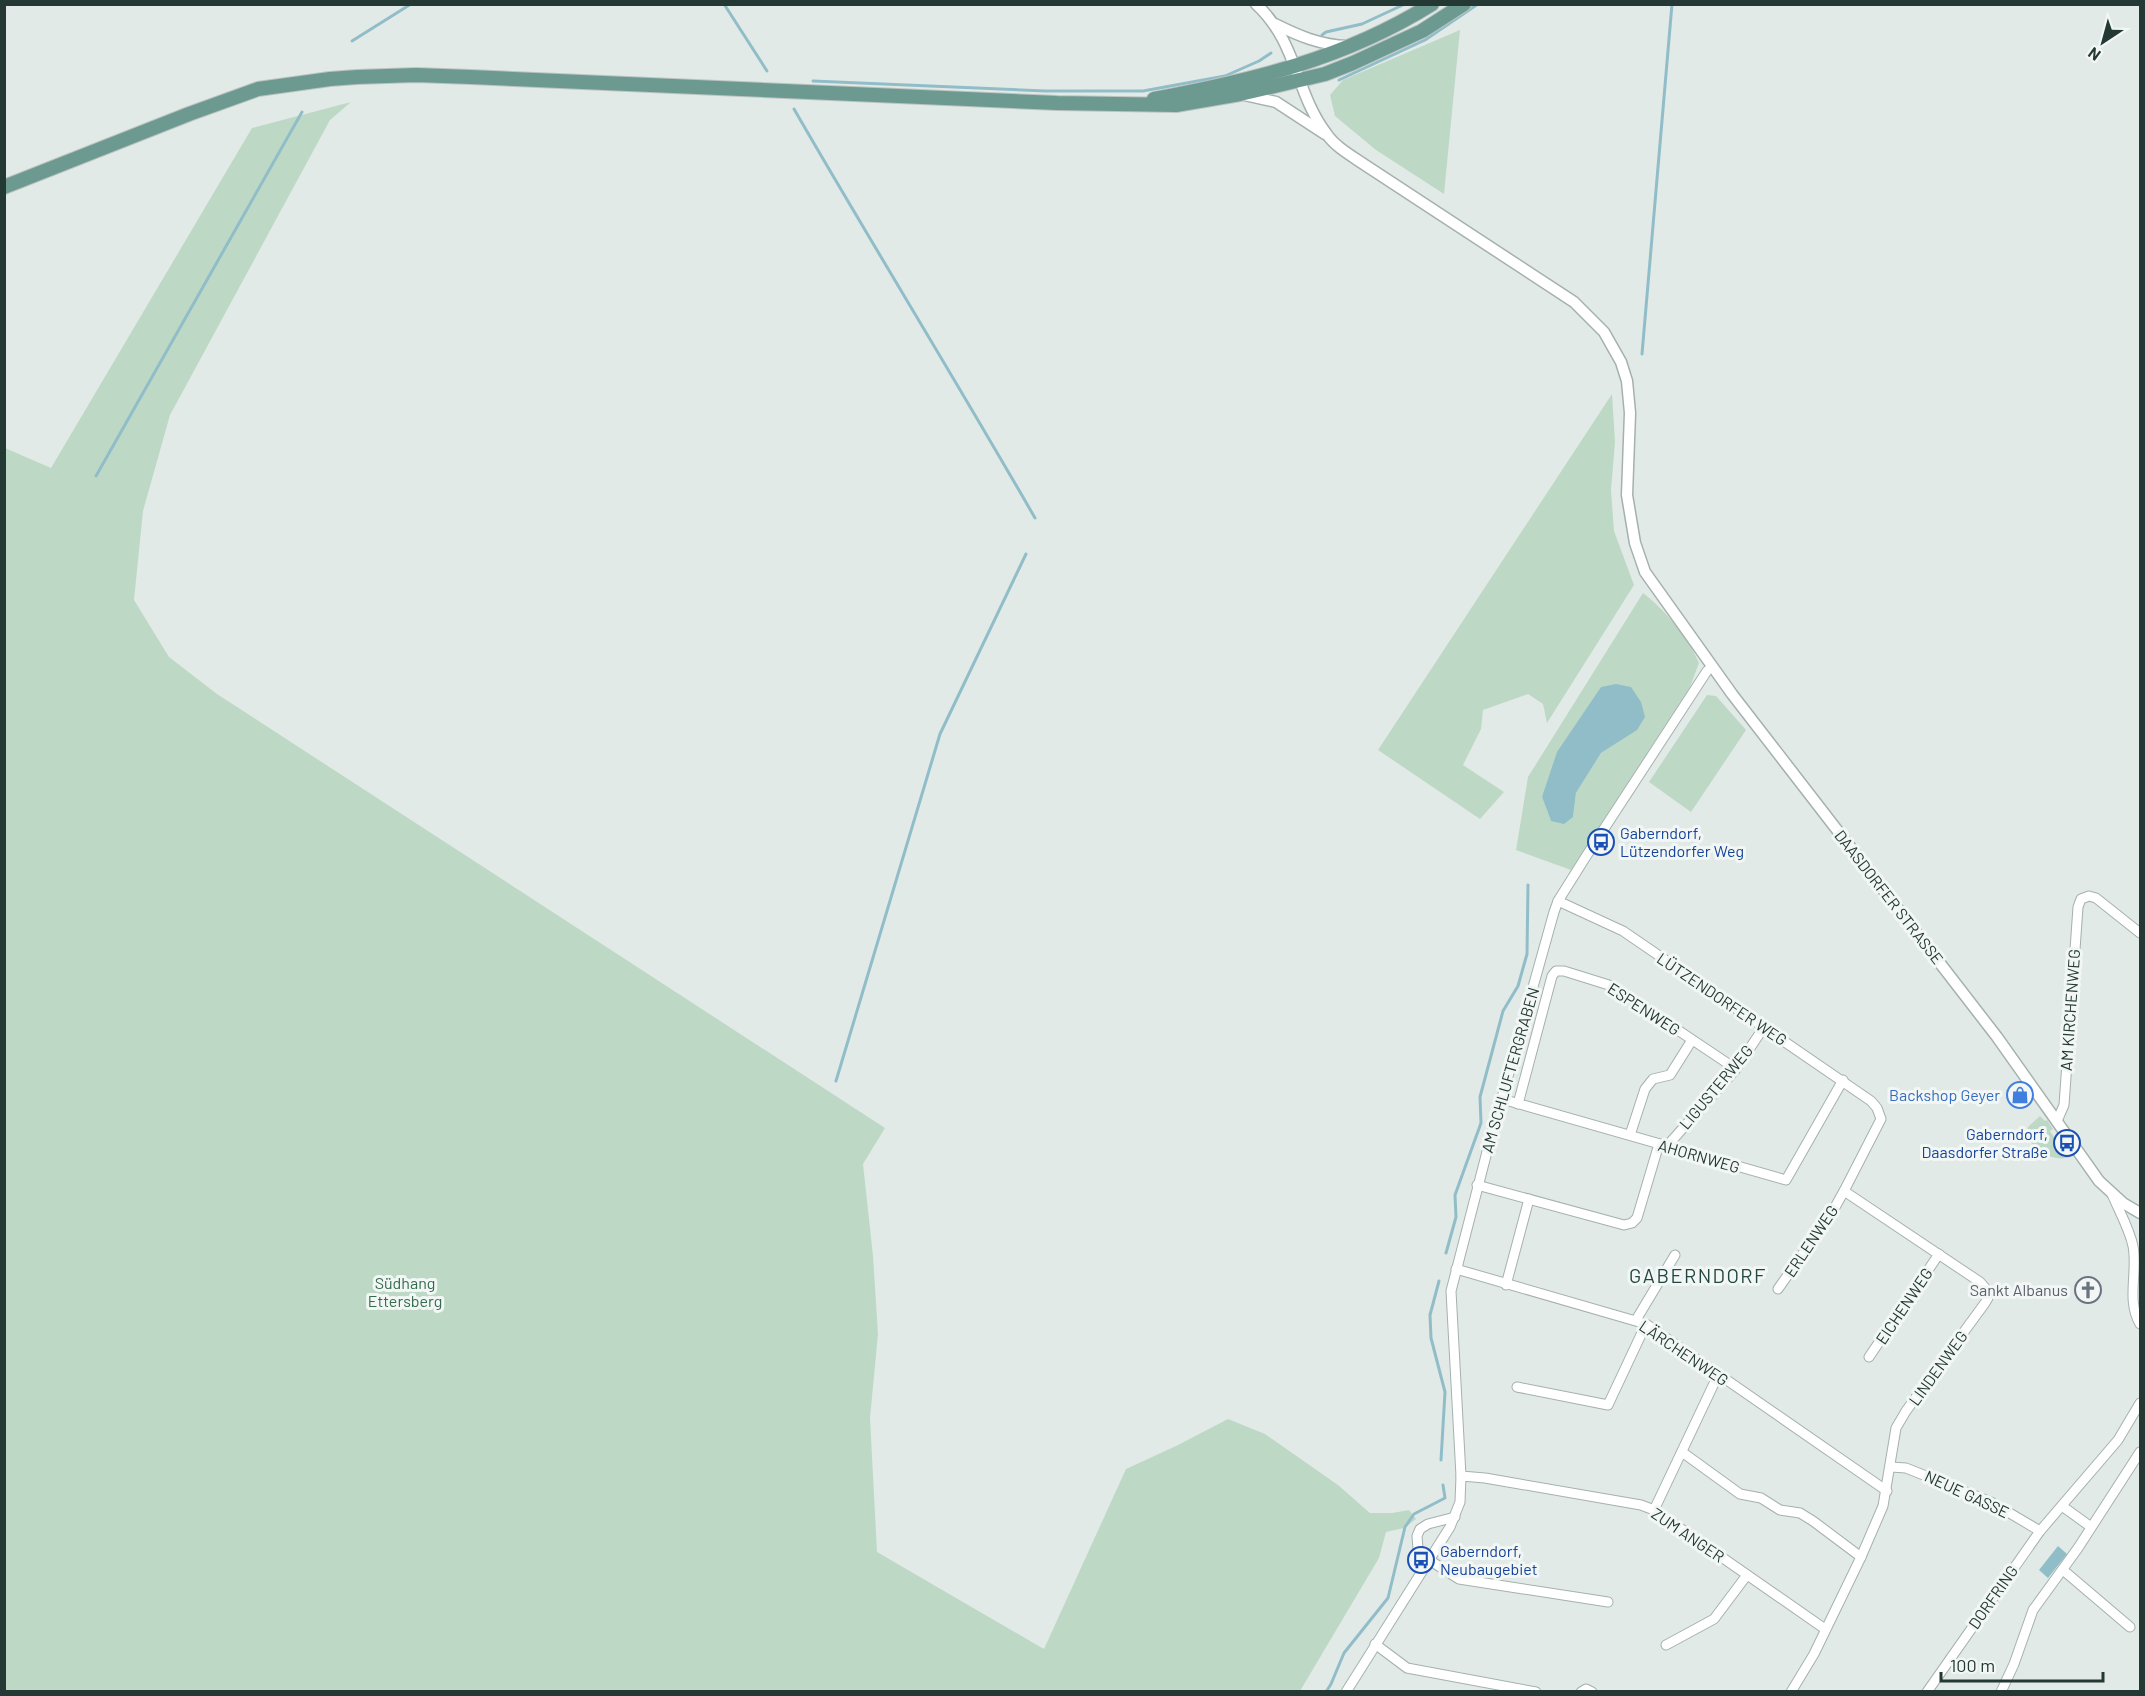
<svg xmlns="http://www.w3.org/2000/svg" width="2145" height="1696" viewBox="0 0 2145 1696" font-family="Barlow,sans-serif">
<rect width="100%" height="100%" fill="#e2eae7"/>
<g fill="#bdd9c6" fill-rule="evenodd">
<path d="M1460 30 1444 194 1376 150 1335 116 1330 95 1343 80Z"/>
<path d="M351 102 330 120 170 415 143 511 134 600 169 657 217 694 885 1128 863 1164 873 1256 878 1334 870 1418 877 1552 1044 1649 1126 1469 1176 1446 1228 1419 1265 1434 1338 1485 1370 1513H1392L1409 1510 1416 1519 1404 1528 1386 1532 1379 1558 1300 1691H5V448L51 468 252 128Z"/>
<path d="M1612 394 1615 442 1611 490 1614 531 1634 585 1547 723 1543 704 1528 694 1483 710 1481 729 1463 765 1504 792 1480 819 1378 750Z"/>
<path d="M1643 593C1665 610 1688 637 1699 663L1690 687 1571 870 1516 850 1528 777ZM1601 687 1616 743 1601 753 1576 793 1573 817 1551 821 1542 797Z"/>
<path d="M1707 695 1716 696 1746 730 1691 812 1649 782Z"/>
<path d="M2040 1116 2045 1121 2047 1120 2053 1129 2050 1131 2054 1137 2058 1135 2071 1157C2052 1163 2025 1149 2028 1127Z"/>
</g>
<g fill="#91bdc9">
<path d="M1616 684 1631 687 1641 702 1645 717 1637 730 1601 753 1576 793 1573 817 1564 824 1551 821 1542 797 1557 752 1601 687Z"/>
<path d="M2058 1546 2067 1554 2048 1578 2039 1570Z"/>
</g>
<g fill="none" stroke-linecap="round" stroke-linejoin="round">
<g stroke="#91bdc9" stroke-width="3">
<path d="M724 4 767 71"/>
<path d="M1322 35 1326 32 1362 24 1405 4"/>
<path d="M352 41 411 4"/>
<path d="M1339 80 1425 40 1478 4"/>
<path d="M813 81 1045 91H1143L1225 76 1259 61 1271 53"/>
<path d="M794 109C873 246 956 380 1035 518"/>
<path d="M1642 354 1672 4"/>
<path d="M96 476 302 112"/>
<path d="M836 1081 940 734 1026 554"/>
<path d="M1446 1253 1456 1217 1455 1195 1481 1123 1480 1097 1503 1011 1518 986 1527 954 1528 885"/>
<path d="M1439 1281 1430 1315 1431 1338 1445 1392 1441 1460"/>
<path d="M1326 1692 1331 1684 1344 1653 1388 1598 1405 1527 1414 1514 1445 1498 1443 1485"/>
</g>
<defs>
<g id="minor">
<path d="M1558 901 1623 931 1871 1101 1877 1108 1881 1119 1844 1191 1980 1282 1987 1290 1988 1298 1985 1303 1906 1411 1896 1428 1883 1506 1861 1557 1814 1654 1791 1692"/>
<path d="M1502 1099 1786 1180 1843 1080"/>
<path d="M1518 1104 1552 976 1556 971H1564L1612 986 1736 1069"/>
<path d="M2057 1121 2064 1105 2078 907 2081 899 2089 896 2096 898 2140 933"/>
<path d="M1630 1135 1645 1089 1653 1079 1670 1075 1692 1040"/>
<path d="M1667 1146 1736 1069 1764 1027"/>
<path d="M1477 1185 1624 1225 1632 1223 1637 1218 1659 1144"/>
<path d="M2112 1194C2119 1211 2129 1228 2133 1246 2138 1272 2126 1300 2140 1324"/>
<path d="M1456 1269 1646 1324 1887 1491"/>
<path d="M1506 1285 1529 1199"/>
<path d="M1778 1289 1834 1209 1844 1191"/>
<path d="M1636 1320 1675 1255"/>
<path d="M1869 1357 1939 1254"/>
<path d="M1517 1387 1608 1405 1646 1324"/>
<path d="M1682 1452 1740 1494 1761 1498 1780 1510 1800 1513 1813 1521 1861 1557"/>
<path d="M1891 1467 1906 1468 1991 1502 2040 1531"/>
<path d="M1461 1476 1485 1478 1641 1505 1654 1510 1825 1629"/>
<path d="M2062 1506 2091 1527"/>
<path d="M1654 1510 1718 1375"/>
<path d="M1455 1517 1428 1524 1420 1529 1417 1536 1418 1549 1423 1556 1459 1579 1608 1602"/>
<path d="M2063 1570 2130 1627"/>
<path d="M1375 1644 1407 1668 1536 1692"/>
<path d="M1666 1645 1714 1619 1747 1575"/>
<path d="M1346 1692 1450 1527 1460 1502 1461 1476 1451 1291 1489 1144 1554 912 1558 901 1585 858 1707 671 1712 667"/>
<path d="M1581 1692 1586 1689 1592 1692"/>
<path d="M1927 1692 2040 1531 2118 1440 2140 1403"/>
<path d="M2001 1692 2014 1664 2033 1610 2078 1548 2140 1452"/>
</g>
<g id="tertiary">
<path d="M1256 4C1298 43 1295 92 1326 133 1335 147 1352 156 1365 165L1574 302 1604 332 1621 362 1627 381 1630 413 1627 495 1635 543 1645 572 1732 694 1997 1037 2099 1181 2123 1203 2140 1213"/>
<path d="M1275 24C1299 36 1320 45 1348 46"/>
<path d="M1240 94 1276 102 1325 134"/>
</g>
<g id="primary">
<path d="M1154 99C1254 80 1344 59 1432 4"/>
<path d="M4 187 189 114 258 89 330 79 357 77 416 75 471 77 1057 103 1176 105 1240 94 1325 74 1353 63 1422 31 1464 4"/>
</g>
</defs>
<use href="#minor" stroke="#a5b1ae" stroke-width="11"/>
<use href="#tertiary" stroke="#a5b1ae" stroke-width="13"/>
<use href="#primary" stroke="#bdc4c2" stroke-width="16"/>
<use href="#minor" stroke="#fff" stroke-width="9"/>
<use href="#tertiary" stroke="#fff" stroke-width="10"/>
<use href="#primary" stroke="#6c9a91" stroke-width="14"/>
</g>
<defs>
<symbol id="bus-ring" viewBox="-11 -11 22 22"><circle r="9.5" fill="#f2f7f5" stroke="#1a4fb4" stroke-width="1.5"/><path d="M-5-6H5V4H4V6H2V4H-2V6H-4V4H-5ZM-3.5-4V0h7V-4ZM-3.5 1.2v1.5H-2V1.2ZM2 1.2v1.5H3.5V1.2Z" fill="#1a4fb4"/></symbol>
<symbol id="shop-ring" viewBox="-11 -11 22 22"><circle r="9.5" fill="#f2f7f5" stroke="#3f7fe0" stroke-width="1.5"/><path d="M-5-2.5h2.3a2.7 3.5 0 0 1 5.4 0H5L5.5 6h-11ZM-1.5-2.5h3a1.5 2.3 0 0 0-3 0Z" fill="#3f7fe0"/></symbol>
<symbol id="church-ring" viewBox="-11 -11 22 22"><circle r="9.5" fill="#f2f7f5" stroke="#6b7280" stroke-width="1.5"/><path d="M-1.2-6h2.4v3.5h3.3v2.4h-3.3V6h-2.4V-.1h-3.3v-2.4h3.3Z" fill="#6b7280"/></symbol>
</defs>
<g fill-rule="evenodd">
<use href="#bus-ring" x="1586" y="827" width="30" height="30"/>
<use href="#shop-ring" x="2005" y="1080" width="30" height="30"/>
<use href="#bus-ring" x="2052" y="1128" width="30" height="30"/>
<use href="#church-ring" x="2073" y="1275" width="30" height="30"/>
<use href="#bus-ring" x="1406" y="1545" width="30" height="30"/>
</g>
<g text-anchor="middle" stroke-width="6" stroke-linejoin="round" paint-order="stroke">
<g font-size="16" fill="#164399" stroke="#f2f7f5" text-anchor="start">
<text x="1620" y="839">Gaberndorf,<tspan x="1620" dy="18">Lützendorfer Weg</tspan></text>
<text x="2048" y="1140" text-anchor="end">Gaberndorf,<tspan x="2048" dy="18">Daasdorfer Straße</tspan></text>
<text x="1440" y="1557">Gaberndorf,<tspan x="1440" dy="18">Neubaugebiet</tspan></text>
</g>
<g font-size="16" fill="#243934" stroke="#f2f7f5">
<text transform="translate(1889 897) rotate(52)" y="6">DAASDORFER STRASSE</text>
<text transform="translate(1722 999) rotate(34)" y="6">LÜTZENDORFER WEG</text>
<text transform="translate(1644 1009) rotate(33)" y="6">ESPENWEG</text>
<text transform="translate(2070 1010) rotate(-86)" y="6">AM KIRCHENWEG</text>
<text transform="translate(1510 1070) rotate(-74)" y="6">AM SCHLUFTERGRABEN</text>
<text transform="translate(1716 1087) rotate(-50)" y="6">LIGUSTERWEG</text>
<text transform="translate(1699 1156) rotate(16)" y="6">AHORNWEG</text>
<text transform="translate(1811 1241) rotate(-56)" y="6">ERLENWEG</text>
<text transform="translate(1904 1306) rotate(-56)" y="6">EICHENWEG</text>
<text transform="translate(1684 1353) rotate(34)" y="6">LÄRCHENWEG</text>
<text transform="translate(1938 1368) rotate(-54)" y="6">LINDENWEG</text>
<text transform="translate(1967 1494) rotate(25)" y="6">NEUE GASSE</text>
<text transform="translate(1688 1535) rotate(34)" y="6">ZUM ANGER</text>
<text transform="translate(1993 1597) rotate(-55)" y="6">DORFRING</text>
</g>
<g font-size="16" fill="#366cbe" stroke="#f2f7f5" text-anchor="end">
<text x="2000" y="1101">Backshop Geyer</text>
</g>
<g font-size="16" fill="#336b4c" stroke="#f2f7f5">
<text x="405" y="1289">Südhang<tspan x="405" dy="18">Ettersberg</tspan></text>
</g>
<g font-size="16" fill="#5b616d" stroke="#f2f7f5" text-anchor="end">
<text x="2068" y="1296">Sankt Albanus</text>
</g>
<g font-size="20" letter-spacing="1.5" fill="#234841" stroke="#f2f7f5">
<text x="1698" y="1283">GABERNDORF</text>
</g>
</g>
<rect width="2145" height="1696" fill="none" stroke="#243934" stroke-width="12"/>
<g transform="translate(2103 42) rotate(216)" stroke="#f2f7f5" stroke-width="4.5" paint-order="stroke">
<path d="M0-4.5L10 22L0 15L-10 22Z" fill="#243934"/>
<text y="-9" font-size="16" font-weight="bold" text-anchor="middle" fill="#243934">N</text>
</g>
<path d="M1941 1672v9h162v-9" fill="none" stroke="#243934" stroke-width="3"/>
<text x="1950" y="1672" font-size="18" fill="#243934" stroke="#f2f7f5" stroke-width="4.5" paint-order="stroke">100 m</text>
</svg>
